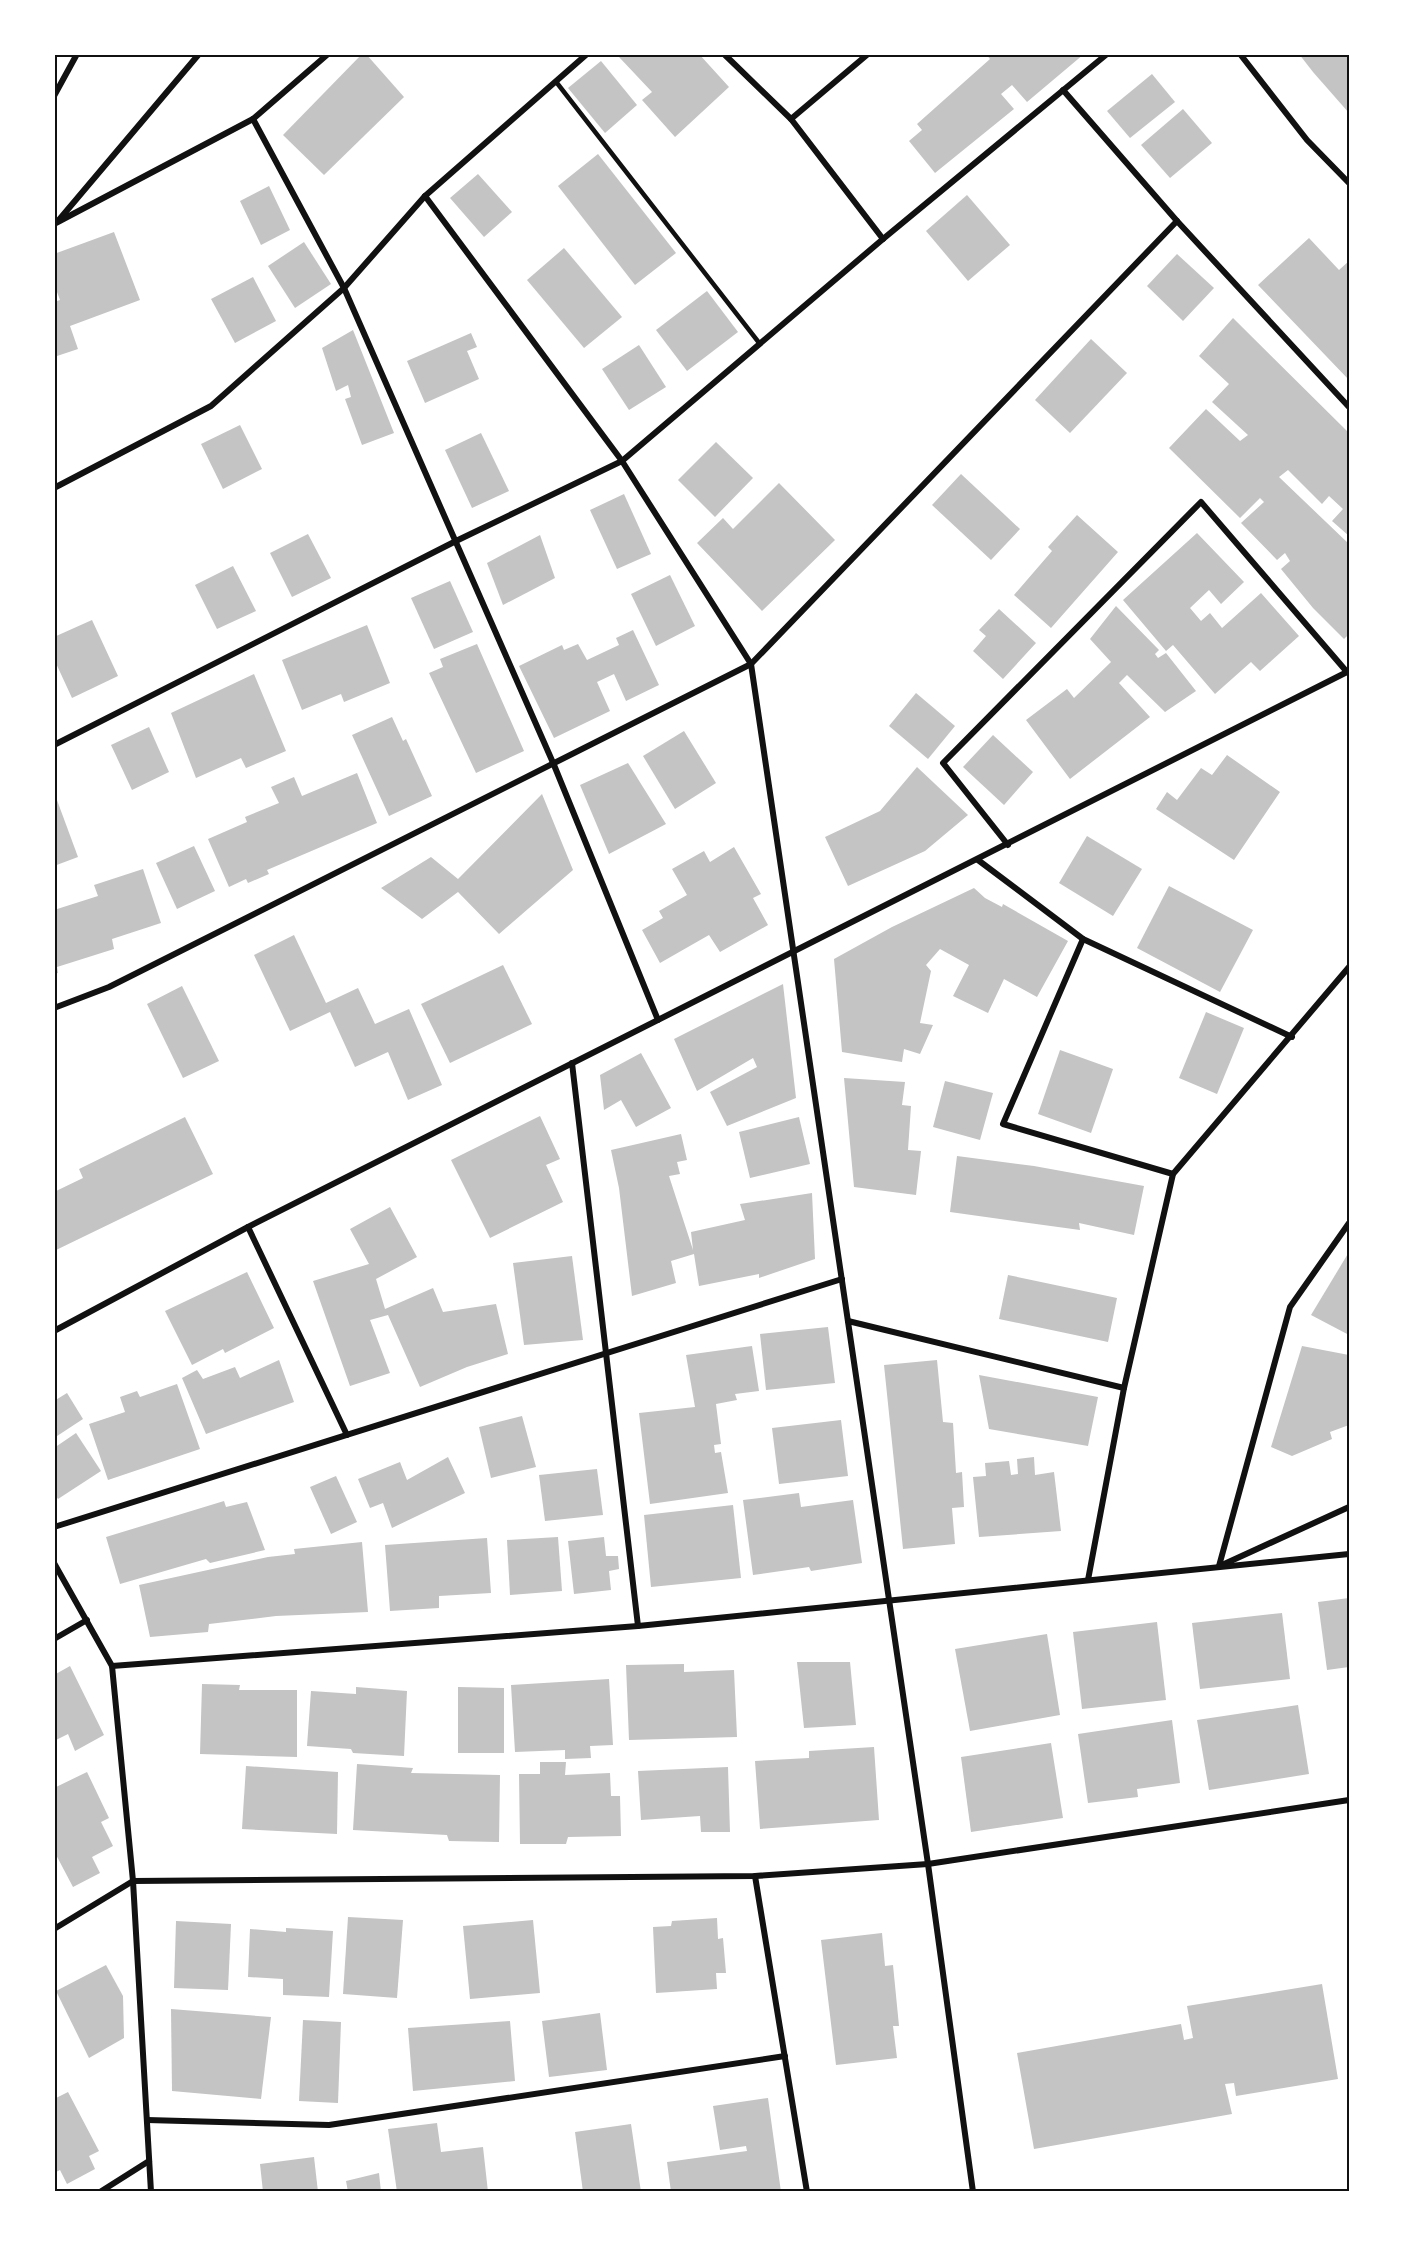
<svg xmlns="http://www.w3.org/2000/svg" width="1403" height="2246" viewBox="0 0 1403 2246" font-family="'Libre Baskerville',serif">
<rect width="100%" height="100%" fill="#fff"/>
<g fill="#c4c4c4">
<path d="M362 54H366L404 97 324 175 283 135Z"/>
<path d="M622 54H699L729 87 675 137 642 100 652 92 619 57Z"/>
<path d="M986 54H1084L1027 102 1012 85 1001 94 1014 109 935 173 909 141 922 130 917 124 990 59Z"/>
<path d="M1299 54H1349V113L1313 72Z"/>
<path d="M601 61 637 105 605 133 568 88Z"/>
<path d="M1152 74 1175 102 1130 138 1107 111Z"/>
<path d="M1183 109 1212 143 1170 178 1141 145Z"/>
<path d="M598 154 676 253 635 285 558 186Z"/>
<path d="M478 174 512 212 484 237 450 198Z"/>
<path d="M269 186 290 230 261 245 240 201Z"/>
<path d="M967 195 1010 245 968 281 926 231Z"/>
<path d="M114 232 140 300 70 326 78 349 54 357V302L60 300 54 284V254Z"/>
<path d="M1309 238 1339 270 1349 261V380L1258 285Z"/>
<path d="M304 242 331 284 295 308 268 266Z"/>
<path d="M564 248 622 317 584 348 527 280Z"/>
<path d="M1177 254 1214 288 1183 321 1147 286Z"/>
<path d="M253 277 276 321 235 343 211 299Z"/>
<path d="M707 291 738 332 687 371 656 330Z"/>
<path d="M1233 318 1349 433V536L1332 521 1343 509 1329 496 1322 504 1288 470 1279 477 1349 544V634L1344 639 1313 608 1281 569 1290 561 1285 553 1277 560 1241 523 1264 502 1260 498 1240 518 1169 448 1206 409 1240 441 1248 435 1212 402 1229 384 1199 356Z"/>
<path d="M353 330 394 433 362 445 345 399 351 397 348 385 336 391 322 348Z"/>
<path d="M471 333 477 347 467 351 479 379 425 403 407 361Z"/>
<path d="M1091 339 1127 373 1070 433 1035 400Z"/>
<path d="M639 345 666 387 629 410 602 369Z"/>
<path d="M240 425 262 469 223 489 201 444Z"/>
<path d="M481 433 509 491 472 508 445 450Z"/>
<path d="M716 442 753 478 715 517 678 480Z"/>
<path d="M961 474 1020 529 991 560 932 505Z"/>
<path d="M779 483 835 540 762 611 697 543 723 518 733 529Z"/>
<path d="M624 494 651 554 617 569 590 510Z"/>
<path d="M1077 515 1118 552 1051 628 1014 595 1052 551 1048 547Z"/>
<path d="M1197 533 1244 582 1221 604 1209 590 1190 608 1201 621 1210 613 1222 628 1261 593 1299 636 1260 671 1251 662 1215 694 1173 645 1166 651 1123 600Z"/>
<path d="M308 534 331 578 292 597 270 553Z"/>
<path d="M540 535 555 578 503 605 487 563Z"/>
<path d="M233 566 256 611 217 629 195 585Z"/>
<path d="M670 575 695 626 656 646 631 594Z"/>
<path d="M450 581 473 632 434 649 411 598Z"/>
<path d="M1116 606 1159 650 1155 654 1158 658 1166 653 1196 691 1165 712 1127 675 1119 683 1150 717 1070 779 1026 720 1067 689 1074 698 1111 662 1090 639Z"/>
<path d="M999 609 1036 643 1003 679 973 651 986 636 979 630Z"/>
<path d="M92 620 118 676 72 698 54 659V637Z"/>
<path d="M367 625 390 683 344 702 341 694 302 710 282 660Z"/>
<path d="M633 630 659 685 626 701 614 674 597 682 610 711 554 738 519 666 562 645 564 650 578 644 587 660 619 645 616 638Z"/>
<path d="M477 644 524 751 476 773 429 673 443 667 440 659Z"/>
<path d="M254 674 286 751 246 768 241 758 196 778 171 713Z"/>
<path d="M916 693 955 726 928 759 889 726Z"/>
<path d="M392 717 403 741 406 739 432 796 389 816 352 735Z"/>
<path d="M149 727 169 772 132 790 111 745Z"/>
<path d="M684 731 716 783 675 809 643 756Z"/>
<path d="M993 735 1033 772 1004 805 963 767Z"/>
<path d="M1227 755 1280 792 1234 860 1156 809 1167 792 1177 800 1201 768 1212 775Z"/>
<path d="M628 763 666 824 609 854 580 785Z"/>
<path d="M917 767 968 815 925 851 848 886 825 837 880 811Z"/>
<path d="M357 773 377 823 267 870 269 874 248 883 246 879 229 887 208 839 247 822 245 817 279 803 271 787 294 777 302 796Z"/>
<path d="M54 792 78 857 54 866Z"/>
<path d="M542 794 573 870 499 934 458 892 422 919 381 888 431 857 458 879Z"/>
<path d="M1087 836 1142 869 1113 916 1059 883Z"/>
<path d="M194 846 215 891 177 909 156 863Z"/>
<path d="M734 847 761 894 753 898 768 925 720 952 709 935 660 963 642 930 663 918 659 911 687 895 672 869 704 851 710 862Z"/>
<path d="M143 869 161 923 112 939 114 949 57 967 58 973 54 974V910L98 896 94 885Z"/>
<path d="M1169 886 1253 930 1220 992 1137 948Z"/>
<path d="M974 888 985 898 1002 907 1003 904 1068 941 1037 997 1004 979 988 1013 953 996 969 965 940 949 926 965 931 971 920 1023 933 1025 920 1054 904 1049 902 1062 842 1052 834 959 892 927Z"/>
<path d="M294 935 326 1003 358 988 375 1024 409 1009 442 1085 408 1100 388 1052 355 1067 330 1012 290 1031 254 955Z"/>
<path d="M503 965 532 1024 450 1063 421 1004Z"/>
<path d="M783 984 796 1098 727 1126 710 1092 757 1067 753 1058 697 1091 674 1039Z"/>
<path d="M182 986 219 1061 183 1078 147 1004Z"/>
<path d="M1206 1012 1244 1028 1217 1094 1179 1078Z"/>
<path d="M1060 1050 1113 1069 1091 1133 1038 1114Z"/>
<path d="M641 1053 671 1108 636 1127 621 1100 604 1110 600 1075Z"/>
<path d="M844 1078 905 1082 902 1105 911 1106 908 1150 921 1151 916 1195 854 1187Z"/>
<path d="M945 1081 993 1093 980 1140 933 1127Z"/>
<path d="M540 1116 560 1159 546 1165 563 1202 490 1238 451 1160Z"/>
<path d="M185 1117 213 1174 54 1251V1192L83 1178 79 1169Z"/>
<path d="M799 1117 810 1164 750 1178 739 1132Z"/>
<path d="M681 1134 687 1160 677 1162 680 1174 669 1176 693 1250 691 1232 745 1220 740 1204 812 1193 815 1259 759 1278V1274L699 1286 694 1254 671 1261 676 1283 632 1296 619 1188 611 1150Z"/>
<path d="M957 1156 1034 1166 1144 1186 1134 1235 1079 1223 1080 1230 950 1212Z"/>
<path d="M390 1207 417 1257 376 1279 385 1309 433 1288 443 1312 496 1304 508 1354 467 1367 420 1387 388 1315 370 1320 390 1373 350 1386 313 1281 369 1264 350 1229Z"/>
<path d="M1349 1252V1335L1311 1315Z"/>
<path d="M572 1256 583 1340 524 1345 513 1263Z"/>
<path d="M247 1272 274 1328 225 1353 223 1349 192 1365 165 1311Z"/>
<path d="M1008 1275 1117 1298 1108 1342 999 1319Z"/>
<path d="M828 1327 835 1383 766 1390 760 1334Z"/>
<path d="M752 1346 759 1391 735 1394 737 1400 716 1404 721 1444 714 1445 715 1453 721 1452 728 1493 650 1504 639 1413 695 1407 686 1355Z"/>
<path d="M1302 1346 1349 1355V1425L1330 1432 1332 1439 1292 1456 1271 1447Z"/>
<path d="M279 1360 294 1402 206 1434 182 1378 197 1370 203 1379 235 1367 240 1378Z"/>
<path d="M937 1360 943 1422 953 1423 956 1473 962 1472 964 1507 952 1508 955 1544 903 1549 884 1365Z"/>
<path d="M979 1375 1098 1397 1088 1446 989 1429Z"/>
<path d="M177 1384 200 1449 108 1480 89 1424 125 1412 120 1397 137 1391 140 1397Z"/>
<path d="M67 1393 83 1419 54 1438V1401Z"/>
<path d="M522 1416 536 1467 491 1478 479 1427Z"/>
<path d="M841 1420 848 1476 779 1484 772 1428Z"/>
<path d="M76 1433 101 1471 58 1499 54 1493V1448Z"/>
<path d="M448 1457 465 1493 392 1528 383 1503 370 1508 358 1479 400 1462 407 1480Z"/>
<path d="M1034 1457 1035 1475 1054 1472 1061 1531 979 1537 973 1477 986 1476 985 1463 1009 1461 1011 1475 1018 1474 1017 1459Z"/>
<path d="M597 1469 603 1515 545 1521 539 1475Z"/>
<path d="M336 1476 357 1522 331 1534 310 1487Z"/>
<path d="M799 1493 801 1507 853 1500 862 1563 811 1571 809 1567 753 1575 743 1500Z"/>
<path d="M224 1501 226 1507 247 1502 265 1550 210 1563 206 1559 120 1584 106 1537Z"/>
<path d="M733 1505 741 1578 651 1587 644 1515Z"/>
<path d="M558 1537 562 1591 510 1595 507 1540Z"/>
<path d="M604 1537 606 1556H618L619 1569 609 1571 611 1590 574 1594 568 1541Z"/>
<path d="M487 1538 491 1593 439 1596V1608L390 1611 385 1545Z"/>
<path d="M362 1542 368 1612 276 1616 209 1624 208 1632 150 1637 139 1585 268 1557 295 1554 294 1549Z"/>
<path d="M1349 1598V1667L1327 1670 1318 1602Z"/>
<path d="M1282 1613 1290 1679 1200 1689 1192 1623Z"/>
<path d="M1157 1622 1166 1700 1082 1709 1073 1632Z"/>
<path d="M1047 1634 1060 1715 970 1731 955 1649Z"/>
<path d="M797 1662H850L856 1725 804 1728Z"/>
<path d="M684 1664V1672L734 1670 737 1737 629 1740 626 1665Z"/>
<path d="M70 1666 104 1735 75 1751 68 1734 54 1741V1675Z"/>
<path d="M609 1679 613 1745 590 1746 591 1758 565 1759V1750L515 1752 511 1685Z"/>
<path d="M202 1684 240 1685 239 1690H297V1757L200 1754Z"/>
<path d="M356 1687 407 1691 404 1756 353 1753 351 1749 307 1746 311 1691 356 1694Z"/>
<path d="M458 1687 504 1688V1753H458Z"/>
<path d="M1298 1705 1309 1774 1209 1790 1197 1720Z"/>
<path d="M1172 1720 1180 1783 1137 1789 1138 1797 1088 1803 1078 1734Z"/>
<path d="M1051 1743 1063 1818 971 1832 961 1757Z"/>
<path d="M874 1747 879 1820 760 1829 755 1761 809 1758V1751Z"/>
<path d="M540 1762H566L565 1775 610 1773 611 1796H620L621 1836 568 1837 566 1844H520L519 1774H540Z"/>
<path d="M357 1764 413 1768 411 1773 500 1775 499 1842 449 1841 447 1835 353 1830Z"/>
<path d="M246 1766 338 1772 337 1834 242 1829Z"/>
<path d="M728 1767 730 1832H701L700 1816 641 1820 638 1771Z"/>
<path d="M87 1772 109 1818 101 1822 113 1846 92 1857 100 1873 73 1887 54 1851V1788Z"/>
<path d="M348 1917 403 1920 397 1998 343 1994Z"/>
<path d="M717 1918 718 1939 723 1938 726 1973H716L717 1989 656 1993 653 1927 671 1926 672 1921Z"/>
<path d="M533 1920 540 1993 470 1999 463 1926Z"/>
<path d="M176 1921 231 1924 228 1990 174 1988Z"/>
<path d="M286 1928 333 1931 329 1997 283 1995V1979L248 1977 250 1929 286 1932Z"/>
<path d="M882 1933 885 1966 893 1965 899 2026H893L897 2058 836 2065 821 1940Z"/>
<path d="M106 1965 123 1996 124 2038 89 2058 56 1991Z"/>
<path d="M1322 1984 1338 2079 1236 2096 1234 2083 1225 2084 1232 2114 1034 2149 1017 2053 1181 2024 1184 2040 1193 2038 1187 2006Z"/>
<path d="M171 2009 271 2017 261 2099 172 2091Z"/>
<path d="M600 2013 607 2070 549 2077 542 2021Z"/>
<path d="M303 2020 341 2022 338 2103 299 2101Z"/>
<path d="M510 2021 515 2081 413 2091 408 2028Z"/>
<path d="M68 2092 99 2151 89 2156 95 2169 67 2184 60 2170 54 2173V2099Z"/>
<path d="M768 2098 781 2192H671L667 2162 747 2151 746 2146 720 2150 713 2106Z"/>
<path d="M437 2123 441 2152 483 2147 488 2192H397L388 2129Z"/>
<path d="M631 2124 641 2192H583L575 2132Z"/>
<path d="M314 2157 318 2192H263L260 2164Z"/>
<path d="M379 2173 381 2192H348L346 2181Z"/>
</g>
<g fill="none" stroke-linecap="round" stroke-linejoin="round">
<path stroke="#111" stroke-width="4.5" d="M557 83 760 344"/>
<g stroke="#111" stroke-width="6">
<path d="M724 54 791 119 883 239"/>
<path d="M1240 54 1307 140 1349 183"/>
<path d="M1063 90 1177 221 1349 407"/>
<path d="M54 96 77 54"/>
<path d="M253 119 344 288 554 765 658 1020"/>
<path d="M791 119 868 54"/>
<path d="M425 196 622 461 751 664 928 1864 973 2192"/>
<path d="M58 221 199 54"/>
<path d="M54 224 253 119 328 54"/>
<path d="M54 488 211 406 344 288 425 196 587 54"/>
<path d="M54 745 456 541 622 461 883 239 1107 54"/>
<path d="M1008 845 943 763 1201 502 1347 672"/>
<path d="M978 860 1083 939 1292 1037"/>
<path d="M1083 939 1003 1124 1173 1174"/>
<path d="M54 1008 109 987 751 664 1177 221"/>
<path d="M572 1063 638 1626"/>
<path d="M248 1227 347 1435"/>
<path d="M848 1321 1124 1388"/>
<path d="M54 1331 248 1227 1349 671"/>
<path d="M54 1527 842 1279"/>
<path d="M54 1563 112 1666 133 1881 151 2192"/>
<path d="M1222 1565 1349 1507"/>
<path d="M1219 1566 1290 1307 1349 1223"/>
<path d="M1088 1580 1124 1388 1173 1174 1349 967"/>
<path d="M54 1639 87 1620"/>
<path d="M112 1666 638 1626 1349 1554"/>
<path d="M755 1876 807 2192"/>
<path d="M54 1929 133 1881 755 1876 928 1864 1349 1800"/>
<path d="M147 2120 329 2125 785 2056"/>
<path d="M100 2192 149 2161"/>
</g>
</g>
<rect width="1403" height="2246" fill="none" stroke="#ffffff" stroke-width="111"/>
<rect x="56" y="56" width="1292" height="2134" fill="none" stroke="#111" stroke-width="2"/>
</svg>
